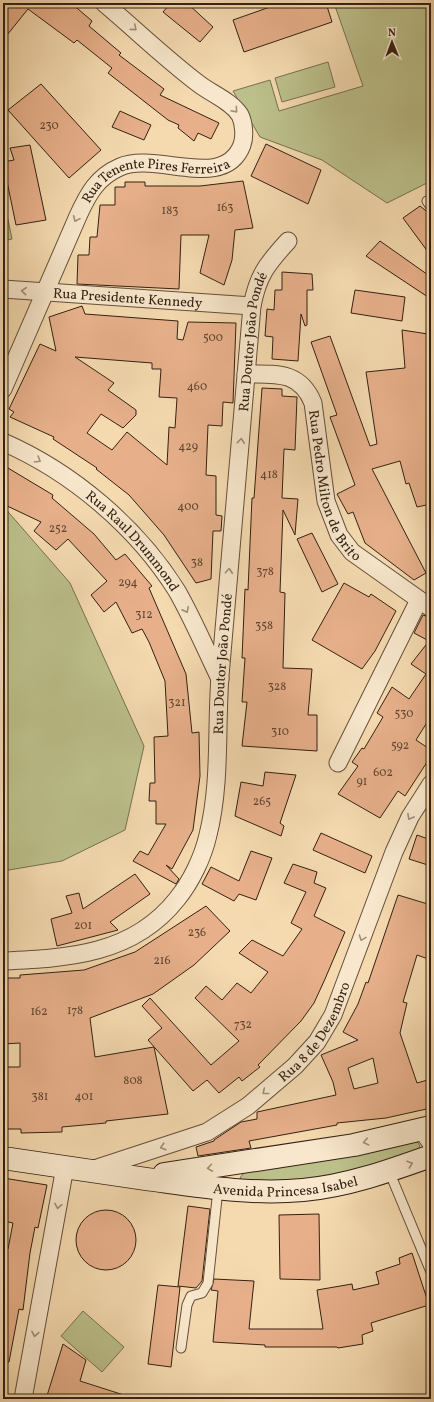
<svg xmlns="http://www.w3.org/2000/svg" width="434" height="1402" viewBox="0 0 434 1402" font-family="Vollkorn,serif">
<rect width="100%" height="100%" fill="#f5dab0"/>
<filter id="stains"><feTurbulence type="fractalNoise" baseFrequency=".005" numOctaves="4"/><feColorMatrix values="0 0 0 0 .2 0 0 0 0 .09 0 0 0 0 .02 0 0 0 .5 -.17"/></filter>
<radialGradient id="worn" r=".72"><stop offset=".6" stop-color="#630" stop-opacity="0"/><stop offset="1" stop-color="#630" stop-opacity=".3"/></radialGradient>
<g fill="#bcc08b" stroke="#78704e">
<path d="M334 3H431V181L387 203 322 160 260 137 233 91 270 80 279 111 363 86Z"/>
<path d="M328 62 335 87 282 102 275 78Z"/>
<path d="M3 196 12 239 3 241Z"/>
<path d="M3 506 70 583 144 746 125 830 62 861 3 871Z"/>
<path d="M416 1140 420 1146 416 1151 327 1180 245 1185 240 1178 245 1171Z"/>
<path d="M83 1311 124 1347 102 1372 61 1336Z"/>
</g>
<g fill="#e7b08b" stroke="#332112" fill-rule="evenodd">
<path d="M3 3H71L92 21 89 26 121 53 119 55 164 89 160 95 219 123 211 139 198 133 194 141 178 128 179 125 168 120 108 73 112 68 77 40 74 43 28 9 3 40Z"/>
<path d="M171 3H187L213 27 200 42 163 12Z"/>
<path d="M268 3H326L332 22 244 52 233 20 270 7Z"/>
<path d="M41 84 101 150 69 178 8 110Z"/>
<path d="M120 111 151 125 144 140 112 127Z"/>
<path d="M266 144 321 170 308 204 251 176Z"/>
<path d="M30 145 46 220 16 225 3 162 14 160 10 148Z"/>
<path d="M243 181 253 228 235 230 232 260 224 285 200 273 209 235H181L179 289 77 284 78 255H89L90 237H97L100 205H115V187H125V182H145V186H200Z"/>
<path d="M420 206 431 215V256L403 218Z"/>
<path d="M380 241 431 277V299L366 256Z"/>
<path d="M282 272 312 274 313 290H307V325L305 326 301 314 298 361 272 359 273 337 265 336 267 309 274 310 275 290H282Z"/>
<path d="M355 290 405 297 402 321 351 313Z"/>
<path d="M82 306 85 314 178 321 177 339 183 340 188 322 236 323 233 403 223 402 222 426 208 425 206 475 216 476V515L222 516 221 531H213L211 579 196 583 164 535 129 495 96 469 97 468 53 439 54 437 10 417 14 412 9 409 40 344 56 351 49 317ZM75 357 152 363V369H161L159 397 177 398 175 428 169 427 167 465 127 432 112 450 87 433 101 414 123 428 136 415V410L108 390 114 383Z"/>
<path d="M402 330 428 334 431 368V504L417 507 409 483 406 484 400 461 372 469 426 573 414 580 365 543 353 512 348 514 337 494 355 485 330 417 337 415 311 342 330 336 370 446 377 444 366 372 405 368Z"/>
<path d="M262 388 282 389V396L297 397 295 450 284 449 282 498 298 499 295 535 283 510 280 592 285 593 283 668 312 669 308 715H317V751L242 746 247 702H242L245 658H242L245 589 248 590 252 498H254Z"/>
<path d="M3 465 53 495 52 498 94 534 116 560 125 554 152 586 149 588 186 674 192 733 199 732 200 776 193 830 172 869 166 865 179 879 176 884 133 861 140 851 148 855 166 824H156V801H149L150 783H155L154 737 168 736 165 681 149 642 142 629 132 633 116 602 104 612 91 595 107 581 68 539 56 550 34 531 41 522 3 504Z"/>
<path d="M312 533 338 584 322 592 297 539Z"/>
<path d="M344 583 369 597 371 594 396 611 375 651 362 669 312 640Z"/>
<path d="M423 615 431 618V716L416 740 431 750V756L405 796 398 791 380 818 338 794 358 766 352 762 362 748 364 749 383 717 377 713 392 687 409 699 426 674 411 664 429 641 414 633Z"/>
<path d="M265 772 296 775 280 823 284 826 281 836 235 816 241 782 263 786Z"/>
<path d="M321 833 372 856 365 873 313 850Z"/>
<path d="M417 835 431 840V866L409 859Z"/>
<path d="M251 851 272 858 256 900 239 894 234 901 202 884 211 867 239 881Z"/>
<path d="M293 864 317 872 314 883 326 888 314 916 345 932 325 979 314 1003 301 1021 258 1065 260 1067 242 1081 239 1077 219 1093 207 1080 193 1091 148 1040 162 1028 142 1006 150 998 211 1065 239 1041 195 998 206 986 222 1000 237 983 251 993 268 972 239 953 252 940 283 956 302 929 291 923 306 892 284 883Z"/>
<path d="M135 874 150 894 110 922 118 930 57 946 51 919 72 913 66 896 79 893 83 909Z"/>
<path d="M398 895 431 905V960L417 955 403 1002 407 1003 400 1033 417 1083 431 1079V1108L386 1118 337 1123V1125L249 1141 251 1148 198 1156 196 1147 214 1141V1140L241 1122 257 1119V1112L336 1095 333 1082 321 1055 358 1040 343 1032 358 1004 366 982 368 983ZM373 1058 378 1083 354 1089 348 1068Z"/>
<path d="M206 906 230 931 194 965 153 994 90 1018 95 1057 154 1047 168 1114 106 1121V1123L62 1127V1132L21 1133V1129H3V1067H20V1043L3 1044V978H20V975L84 970 135 952Z"/>
<path d="M3 1178 47 1185 38 1228 35 1227 30 1253 23 1310 19 1309 9 1362 3 1361V1249H8L13 1223 3 1221Z"/>
<path d="M188 1206 210 1209 202 1281 196 1288 178 1286Z"/>
<circle cx="106" cy="1240" r="30"/>
<path d="M319 1214 320 1280 280 1279 279 1215Z"/>
<path d="M412 1253 429 1305 371 1323 373 1331 362 1335 363 1344 338 1348 337 1347H265V1345L213 1342 218 1291 211 1290 214 1279 254 1281 249 1329H323L317 1290 352 1284 353 1290 379 1284 376 1272 400 1264 399 1258Z"/>
<path d="M158 1285 180 1287 171 1367 148 1364Z"/>
<path d="M63 1344 86 1360 80 1381 127 1396 126 1399H46Z"/>
</g>
<g fill="none" stroke-linecap="round" stroke-linejoin="round">
<defs>
<g id="service">
<path d="M427 201 431 207"/>
<path d="M389 1171 431 1272"/>
<path d="M181 1348 187 1305 191 1296 202 1293 208 1283 218 1189"/>
</g>
<g id="minor">
<path id="s1" d="M3 289 252 306"/>
<path id="s2" d="M246 374C276 374 300 371 313 403L326 501 339 535 352 552 431 608"/>
<path id="s3" d="M3 389 78 216C88 194 97 177 120 167 156 151 224 192 242 145 245 137 244 123 240 115 231 101 212 94 199 84 166 59 136 30 104 3"/>
<path id="s4" d="M3 442C72 472 137 527 177 591 193 619 206 650 220 679"/>
<path d="M338 763 419 600"/>
<path id="s5" d="M3 961C68 958 133 955 177 899 191 882 203 857 208 835 221 783 216 729 220 676 230 553 242 430 252 306 258 275 267 264 288 241"/>
<path d="M421 1129 431 1143"/>
<path id="s6" d="M91 1170 207 1132 248 1106 295 1066 317 1042 333 1015 394 852 410 817 431 784"/>
<path d="M23 1399 65 1167"/>
</g>
<g id="secondary">
<path id="s7" d="M3 1158C51 1165 99 1172 146 1179 198 1186 250 1195 303 1190 347 1186 389 1171 431 1156"/>
<path d="M164 1174 354 1145 431 1127"/>
</g>
</defs>
<use href="#service" stroke="#644f3a" stroke-width="11"/>
<use href="#minor" stroke="#644f3a" stroke-width="19"/>
<use href="#secondary" stroke="#332112" stroke-width="24"/>
<use href="#service" stroke="#f8e7cc" stroke-width="9"/>
<use href="#minor" stroke="#f8e7cc" stroke-width="17"/>
<use href="#secondary" stroke="#f8e7cc" stroke-width="22"/>
</g>
<defs><path id="oneway-chevron" d="M-2-3.5L2.5 0L-2 3.5" fill="none" stroke-width="1.6" stroke-linecap="round" stroke-linejoin="round"/></defs>
<g stroke="#9f8e78">
<use href="#oneway-chevron" transform="translate(134 28) rotate(41)"/>
<use href="#oneway-chevron" transform="translate(235 110) rotate(49)"/>
<use href="#oneway-chevron" transform="translate(76 219) rotate(114)"/>
<use href="#oneway-chevron" transform="translate(24 291) rotate(-175)"/>
<use href="#oneway-chevron" transform="translate(241 441) rotate(-85)"/>
<use href="#oneway-chevron" transform="translate(38 460) rotate(31)"/>
<use href="#oneway-chevron" transform="translate(229 571) rotate(-85)"/>
<use href="#oneway-chevron" transform="translate(186 610) rotate(64)"/>
<use href="#oneway-chevron" transform="translate(410 817) rotate(119)"/>
<use href="#oneway-chevron" transform="translate(362 938) rotate(110)"/>
<use href="#oneway-chevron" transform="translate(265 1092) rotate(141)"/>
<use href="#oneway-chevron" transform="translate(366 1142) rotate(167)"/>
<use href="#oneway-chevron" transform="translate(163 1147) rotate(163)"/>
<use href="#oneway-chevron" transform="translate(410 1164) rotate(-19)"/>
<use href="#oneway-chevron" transform="translate(210 1168) rotate(172)"/>
<use href="#oneway-chevron" transform="translate(58 1206) rotate(100)"/>
<use href="#oneway-chevron" transform="translate(35 1334) rotate(100)"/>
</g>
<g text-anchor="middle" stroke-width="3.5" stroke-linejoin="round" paint-order="stroke">
<g font-size="12" fill="#604530">
<text x="49" y="129">230</text>
<text x="225" y="211">163</text>
<text x="170" y="214">183</text>
<text x="213" y="341">500</text>
<text x="197" y="390">460</text>
<text x="188" y="450">429</text>
<text x="269" y="478">418</text>
<text x="188" y="510">400</text>
<text x="58" y="532">252</text>
<text x="197" y="566">38</text>
<text x="265" y="575">378</text>
<text x="128" y="586">294</text>
<text x="144" y="618">312</text>
<text x="264" y="629">358</text>
<text x="277" y="690">328</text>
<text x="177" y="706">321</text>
<text x="404" y="717">530</text>
<text x="280" y="735">310</text>
<text x="400" y="749">592</text>
<text x="383" y="776">602</text>
<text x="362" y="785">91</text>
<text x="262" y="805">265</text>
<text x="83" y="929">201</text>
<text x="197" y="936">236</text>
<text x="162" y="964">216</text>
<text x="75" y="1014">178</text>
<text x="39" y="1015">162</text>
<text x="243" y="1028">732</text>
<text x="133" y="1084">808</text>
<text x="40" y="1100">381</text>
<text x="84" y="1100">401</text>
</g>
<g font-size="14" fill="#332112" stroke="#f8e7cc">
<text dy="5" stroke="none"><textPath href="#s3" startOffset="285">Rua Tenente Pires Ferreira</textPath></text>
<text dy="5" stroke="none"><textPath href="#s1" startOffset="125">Rua Presidente Kennedy</textPath></text>
<text dy="5" stroke="none"><textPath href="#s5" startOffset="759">Rua Doutor João Pondé</textPath></text>
<text dy="5" stroke="none"><textPath href="#s2" startOffset="166">Rua Pedro Milton de Brito</textPath></text>
<text dy="5" stroke="none"><textPath href="#s4" startOffset="165">Rua Raul Drummond</textPath></text>
<text dy="5" stroke="none"><textPath href="#s5" startOffset="435">Rua Doutor João Pondé</textPath></text>
<text dy="5" stroke="none"><textPath href="#s6" startOffset="272">Rua 8 de Dezembro</textPath></text>
<text dy="5" stroke="none"><textPath href="#s7" startOffset="285">Avenida Princesa Isabel</textPath></text>
</g>
</g>
<rect width="434" height="1402" fill="none" stroke="#f5dab0" stroke-width="16"/>
<rect x="4" y="4" width="426" height="1394" fill="none" stroke="#332112" stroke-width="2"/>
<rect x="8" y="8" width="418" height="1386" fill="none" stroke="#332112"/>
<g transform="translate(392 42) rotate(359)" stroke="#f8e7cc" stroke-width="3" paint-order="stroke">
<path d="M0-3L7 15L0 10L-7 15Z" fill="#332112"/>
<text y="-6" font-size="11" font-weight="bold" text-anchor="middle" fill="#332112">N</text>
</g>
<rect width="100%" height="100%" filter="url(#stains)"/>
<rect width="100%" height="100%" fill="url(#worn)"/>
</svg>
